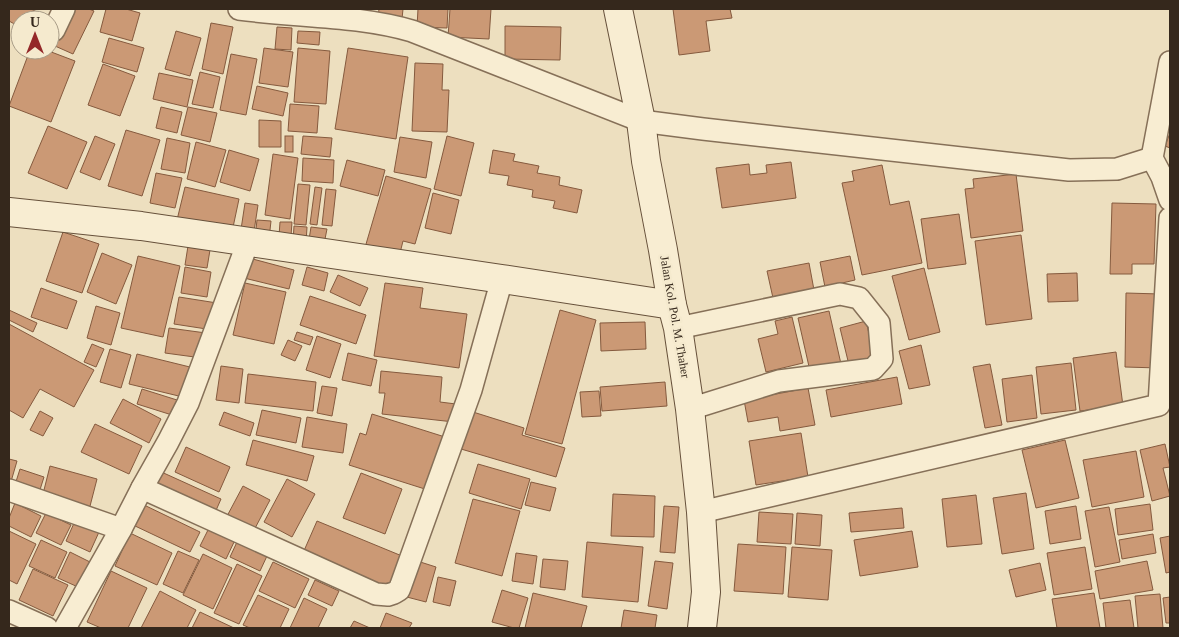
<svg xmlns="http://www.w3.org/2000/svg" width="1179" height="637" viewBox="0 0 1179 637" font-family="Georgia,serif">
<rect width="100%" height="100%" fill="#eddfbf"/>
<g fill="#cb9975" stroke="#855a3e">
<path d="M9 9H31L41 14 38 20H20V27L9 21Z"/>
<path d="M72 9H89L94 11 73 54 55 46Z"/>
<path d="M106 9H126L140 13 132 41 100 32Z"/>
<path d="M379 9H403L402 19 378 17Z"/>
<path d="M418 9H448L447 28 417 27Z"/>
<path d="M450 9H491L489 39 448 37Z"/>
<path d="M673 9H730L732 18 706 21 710 51 679 55Z"/>
<path d="M211 23 233 27 223 74 202 69Z"/>
<path d="M505 26 561 27 560 60 505 59Z"/>
<path d="M277 27 292 28 291 50 275 49Z"/>
<path d="M176 31 201 38 190 76 165 69Z"/>
<path d="M298 31 320 32 319 45 297 43Z"/>
<path d="M109 38 144 48 137 72 102 62Z"/>
<path d="M264 48 293 52 288 87 259 83Z"/>
<path d="M298 48 330 51 326 104 294 102Z"/>
<path d="M348 48 408 57 396 139 335 129Z"/>
<path d="M30 50H46L75 61 51 122 9 106Z"/>
<path d="M231 54 257 59 246 115 220 110Z"/>
<path d="M415 63 443 64 442 90H449L447 132 412 131Z"/>
<path d="M103 64 135 76 120 116 88 105Z"/>
<path d="M200 72 220 77 213 108 192 104Z"/>
<path d="M159 73 193 80 187 107 153 99Z"/>
<path d="M257 86 288 93 283 116 252 109Z"/>
<path d="M290 104 319 106 317 133 288 131Z"/>
<path d="M161 107 182 112 177 133 156 128Z"/>
<path d="M188 107 217 113 210 142 181 135Z"/>
<path d="M259 120 281 121V147H259Z"/>
<path d="M48 126 87 142 67 189 28 173Z"/>
<path d="M126 130 160 140 142 196 108 186Z"/>
<path d="M1170 133V148L1165 146Z"/>
<path d="M95 136 115 144 100 180 80 172Z"/>
<rect x="285" y="136" width="8" height="16"/>
<path d="M303 136 332 138 330 157 301 154Z"/>
<path d="M447 136 474 143 461 196 434 189Z"/>
<path d="M400 137 432 142 426 178 394 172Z"/>
<path d="M167 138 190 143 185 173 161 169Z"/>
<path d="M196 142 226 150 215 187 187 179Z"/>
<path d="M229 150 259 159 250 191 220 182Z"/>
<path d="M493 150 515 154 513 161 539 166 537 173 560 177 559 185 582 190 577 213 553 208 555 201 532 197 533 190 507 185 509 176 489 173Z"/>
<path d="M273 154 298 158 290 219 265 215Z"/>
<path d="M303 158 334 160 333 183 302 181Z"/>
<path d="M347 160 385 170 378 196 340 186Z"/>
<path d="M791 162 796 198 722 208 716 168 749 164 750 175 767 173 766 165Z"/>
<path d="M882 165 890 205 909 201 922 263 862 275 842 183 854 181 852 171Z"/>
<path d="M156 173 182 178 175 208 150 203Z"/>
<path d="M1016 174 1023 231 971 238 965 189 974 188 973 179Z"/>
<path d="M386 176 431 189 415 244 403 241 398 261 364 251Z"/>
<path d="M298 184 310 185 306 225 294 224Z"/>
<path d="M185 187 239 199 232 232 177 220Z"/>
<path d="M315 187 322 188 317 225 310 224Z"/>
<path d="M326 189 336 190 332 226 322 225Z"/>
<path d="M433 193 459 200 451 234 425 228Z"/>
<path d="M245 203 258 205 253 238 240 236Z"/>
<path d="M1112 203 1156 204 1154 264H1132V274H1110Z"/>
<path d="M959 214 966 264 928 269 921 219Z"/>
<path d="M257 220 271 221 269 239 255 238Z"/>
<path d="M280 222H292L291 236H279Z"/>
<path d="M294 226 307 227 306 243 293 242Z"/>
<path d="M311 227 327 229 323 249 308 246Z"/>
<path d="M63 232 99 244 82 293 46 281Z"/>
<path d="M1021 235 1032 319 986 325 975 241Z"/>
<path d="M188 246 210 250 207 268 185 265Z"/>
<path d="M102 253 132 265 116 304 87 292Z"/>
<path d="M138 256 180 266 163 337 121 328Z"/>
<path d="M850 256 855 280 825 287 820 262Z"/>
<path d="M249 258 294 270 289 289 244 278Z"/>
<path d="M809 263 814 290 773 298 767 271Z"/>
<path d="M185 267 211 272 207 297 181 293Z"/>
<path d="M307 267 328 273 324 291 302 285Z"/>
<path d="M924 268 940 332 909 340 892 276Z"/>
<path d="M1077 273 1078 301 1048 302 1047 274Z"/>
<path d="M338 275 368 288 360 306 330 292Z"/>
<path d="M245 283 286 292 274 344 233 335Z"/>
<path d="M385 283 423 288 420 308 467 314 459 368 374 356Z"/>
<path d="M41 288 77 301 67 329 31 317Z"/>
<path d="M1126 293 1160 294 1159 368 1125 367Z"/>
<path d="M310 296 366 315 356 344 300 325Z"/>
<path d="M179 297 217 303 213 330 174 324Z"/>
<path d="M96 306 120 313 111 345 87 338Z"/>
<path d="M9 310 37 323 33 332 9 320Z"/>
<path d="M560 310 596 320 562 444 525 434Z"/>
<path d="M829 311 841 364 810 371 798 318Z"/>
<path d="M792 317 803 363 766 372 758 339 778 334 775 321Z"/>
<path d="M866 321 875 359 849 365 840 328Z"/>
<path d="M645 322 646 349 601 351 600 323Z"/>
<path d="M9 324 94 370 74 407 40 389 23 418 9 410Z"/>
<path d="M169 328 206 333 202 358 165 353Z"/>
<path d="M297 332 313 337 310 345 294 340Z"/>
<path d="M317 336 341 344 330 378 306 370Z"/>
<path d="M288 340 302 346 295 361 281 355Z"/>
<path d="M92 344 104 349 96 367 84 362Z"/>
<path d="M921 345 930 385 909 389 899 351Z"/>
<path d="M110 349 131 355 121 388 100 382Z"/>
<path d="M1116 352 1123 406 1080 411 1073 358Z"/>
<path d="M348 353 377 360 371 386 342 380Z"/>
<path d="M137 354 194 368 187 398 129 384Z"/>
<path d="M1071 363 1076 410 1041 414 1036 367Z"/>
<path d="M990 364 1002 425 985 428 973 367Z"/>
<path d="M221 366 243 369 239 403 216 400Z"/>
<path d="M381 371 442 377 440 402 456 404 454 422 382 414 385 393H379Z"/>
<path d="M248 374 316 382 313 411 245 403Z"/>
<path d="M1032 375 1037 418 1007 422 1002 379Z"/>
<path d="M897 377 902 404 831 417 826 390Z"/>
<path d="M665 382 667 406 602 411 600 387Z"/>
<path d="M322 386 337 388 332 416 317 413Z"/>
<path d="M808 388 815 425 780 431 778 417 748 422 744 400Z"/>
<path d="M142 389 177 400 172 415 137 404Z"/>
<path d="M599 391 601 416 582 417 580 392Z"/>
<path d="M123 399 161 419 149 443 110 423Z"/>
<path d="M262 410 301 418 296 443 256 435Z"/>
<path d="M40 411 53 418 43 436 30 430Z"/>
<path d="M224 412 254 423 250 436 219 425Z"/>
<path d="M473 412 524 428 522 435 565 448 556 477 461 449Z"/>
<path d="M372 414 445 437 428 490 349 465 360 433 366 435Z"/>
<path d="M307 417 347 424 343 453 302 447Z"/>
<path d="M95 424 142 446 129 474 81 452Z"/>
<path d="M801 433 808 477 756 485 749 441Z"/>
<path d="M253 440 314 456 307 481 246 465Z"/>
<path d="M1065 440 1079 498 1036 508 1022 450Z"/>
<path d="M1165 444 1170 467 1163 468 1170 496 1152 501 1140 450Z"/>
<path d="M186 447 230 467 219 492 175 472Z"/>
<path d="M1136 451 1144 497 1092 507 1083 460Z"/>
<path d="M9 459 17 461 10 485H9Z"/>
<path d="M478 464 530 479 521 509 469 493Z"/>
<path d="M50 466 97 479 89 510 42 498Z"/>
<path d="M20 469 44 477 38 496 14 488Z"/>
<path d="M157 470 221 499 214 515 149 486Z"/>
<path d="M361 473 402 489 385 534 343 518Z"/>
<path d="M287 479 315 494 292 537 264 522Z"/>
<path d="M531 482 556 488 550 511 525 505Z"/>
<path d="M243 486 270 500 253 532 226 518Z"/>
<path d="M1026 493 1034 549 1002 554 993 498Z"/>
<path d="M613 494 655 496 654 537 611 536Z"/>
<path d="M976 495 982 544 947 547 942 499Z"/>
<path d="M473 499 520 511 502 576 455 563Z"/>
<path d="M15 503 41 516 31 537 9 526V518Z"/>
<path d="M142 504 200 532 190 552 133 525Z"/>
<path d="M1150 504 1153 530 1118 535 1115 509Z"/>
<path d="M664 506 679 507 675 553 660 552Z"/>
<path d="M1076 506 1081 539 1050 544 1045 511Z"/>
<path d="M1109 507 1120 562 1095 567 1085 511Z"/>
<path d="M902 508 904 528 851 532 849 513Z"/>
<path d="M759 512 793 514 791 544 757 542Z"/>
<path d="M46 513 71 525 61 545 36 533Z"/>
<path d="M797 513 822 515 820 546 795 544Z"/>
<path d="M75 521 99 532 90 552 66 541Z"/>
<path d="M317 521 402 556 388 589 303 553Z"/>
<path d="M209 528 235 540 226 559 200 546Z"/>
<path d="M9 531 36 544 17 584 9 580Z"/>
<path d="M912 531 918 567 860 576 854 540Z"/>
<path d="M130 533 172 553 157 585 115 566Z"/>
<path d="M1153 534 1156 553 1122 559 1119 540Z"/>
<path d="M1170 536V572L1166 573 1160 538Z"/>
<path d="M41 540 67 552 55 578 29 566Z"/>
<path d="M237 542 267 556 260 571 230 557Z"/>
<path d="M587 542 643 547 638 602 582 597Z"/>
<path d="M738 544 786 547 783 594 734 591Z"/>
<path d="M792 547 832 550 828 600 788 597Z"/>
<path d="M1085 547 1092 589 1054 595 1047 553Z"/>
<path d="M178 551 199 560 183 593 163 584Z"/>
<path d="M70 552 90 562 78 587 58 578Z"/>
<path d="M516 553 537 556 533 584 512 581Z"/>
<path d="M203 554 232 568 213 609 183 595Z"/>
<path d="M543 559 568 561 565 590 540 587Z"/>
<path d="M414 560 436 567 426 602 403 596Z"/>
<path d="M655 561 673 563 667 609 648 606Z"/>
<path d="M1147 561 1153 590 1100 599 1095 571Z"/>
<path d="M273 562 309 579 295 608 259 591Z"/>
<path d="M1040 563 1046 590 1016 597 1009 570Z"/>
<path d="M237 564 262 576 239 624 214 613Z"/>
<path d="M33 569 68 585 53 616 19 600Z"/>
<path d="M111 571 147 588 128 628H101L87 622Z"/>
<path d="M438 577 456 581 450 606 433 602Z"/>
<path d="M315 580 339 591 332 606 308 595Z"/>
<path d="M502 590 528 598 519 628H514L492 622Z"/>
<path d="M160 591 196 610 187 628H141Z"/>
<path d="M533 593 587 606 581 628H525Z"/>
<path d="M1094 593 1100 628H1057L1052 599Z"/>
<path d="M1160 594 1163 628H1138L1135 596Z"/>
<path d="M258 595 289 609 280 628H250L243 625Z"/>
<path d="M1170 597V623H1166L1163 598Z"/>
<path d="M304 598 327 609 318 628H290Z"/>
<path d="M1130 600 1134 628H1106L1103 603Z"/>
<path d="M624 610 657 615 655 628H621Z"/>
<path d="M200 612 234 628H192Z"/>
<path d="M386 613 412 623 409 628H380Z"/>
<path d="M354 621 370 628H350Z"/>
</g>
<g fill="none" stroke-linecap="round" stroke-linejoin="round">
<defs>
<g id="street">
<path d="M239 9C297 17 356 15 412 31L641 121 703 129 1069 170 1117 169 1152 158"/>
<path d="M54 30 64 9"/>
<path d="M1170 62 1152 158 1162 177 1170 200"/>
<path d="M678 328 840 294 859 298 879 323 882 359 873 369 779 381 690 409"/>
<path d="M142 488 376 594 388 595 394 593 399 590 401 585 471 390 502 279"/>
<path d="M9 490 121 529"/>
<path d="M701 512 1159 405 1170 218"/>
<path d="M9 611 47 628"/>
<path d="M65 628 121 529 142 488 168 442 188 403 248 242"/>
</g>
<g id="secondary">
<path d="M618 9 641 121 646 161 663 250 672 305 678 328 690 409 701 512 706 592 702 628"/>
<path d="M9 212 141 226 502 279 672 305"/>
</g>
</defs>
<use href="#street" stroke="#867058" stroke-width="24"/>
<use href="#secondary" stroke="#67513b" stroke-width="30"/>
<use href="#street" stroke="#f8edd2" stroke-width="21"/>
<use href="#secondary" stroke="#f8edd2" stroke-width="28"/>
</g>
<g text-anchor="middle" stroke-width="5" stroke-linejoin="round" paint-order="stroke">
<g font-size="12" fill="#35281c" stroke="#f5eace">
<text transform="translate(675 317) rotate(80)" y="4">Jalan Kol. Pol. M. Thaher</text>
</g>
</g>
<rect width="1179" height="637" fill="none" stroke="#35281c" stroke-width="20"/>
<g transform="translate(35 35)"><circle r="24" fill="#f5eace" stroke="#a89c87"/>
<path d="M0-4L9 19L0 12L-9 19Z" fill="#942829"/>
<text y="-8" font-size="14" font-weight="bold" text-anchor="middle" fill="#35281c">U</text>
</g>
</svg>
